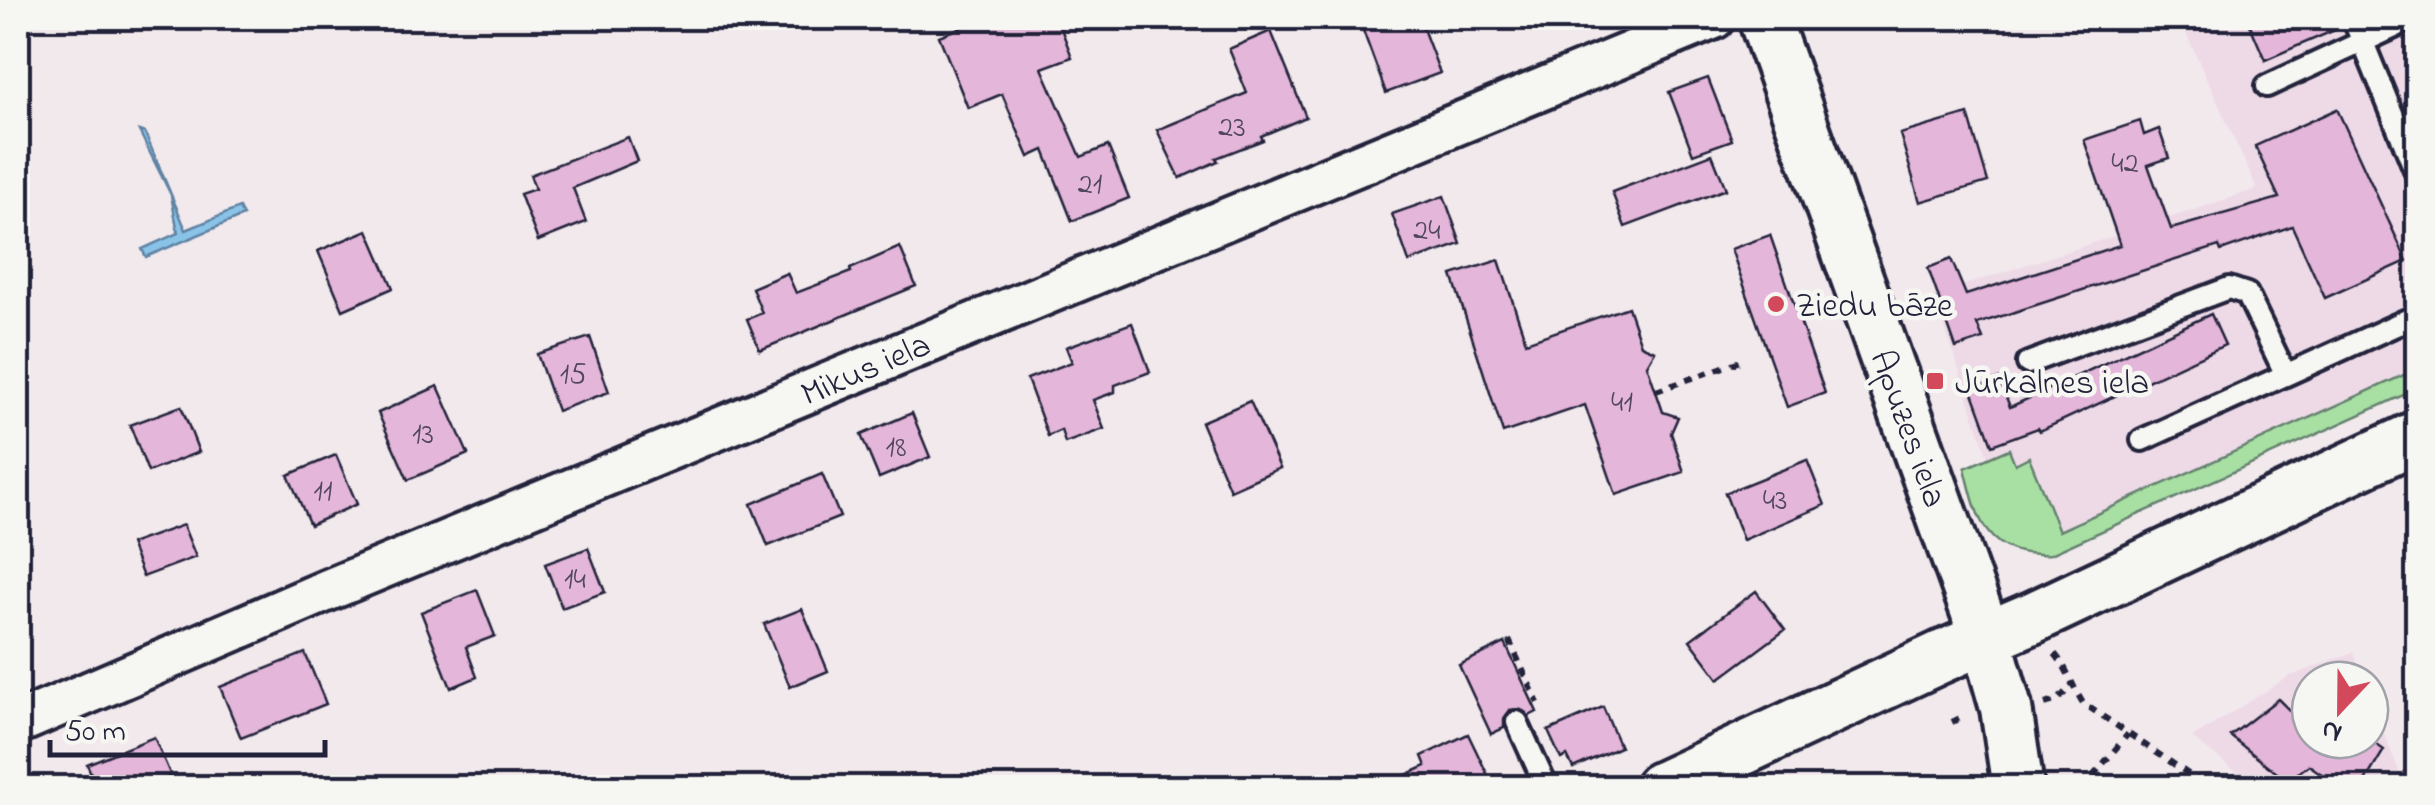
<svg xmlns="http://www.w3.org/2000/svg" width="2435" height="805" viewBox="0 0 2435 805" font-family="'Indie Flower',sans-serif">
<rect width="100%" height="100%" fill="#f2e9ed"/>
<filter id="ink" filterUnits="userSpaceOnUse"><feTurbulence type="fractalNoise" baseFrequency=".01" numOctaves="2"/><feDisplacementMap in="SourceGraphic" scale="20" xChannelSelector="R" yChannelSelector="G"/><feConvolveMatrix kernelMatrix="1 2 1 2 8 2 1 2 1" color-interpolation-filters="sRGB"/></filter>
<g filter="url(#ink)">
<g fill="#eedae7">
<path d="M2179 18H2417V381L2063 544 2013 533 1934 295 2257 189Z"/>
<path d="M2353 652 2364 680H2310V740H2370V696L2405 787H2256L2192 738 2288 677Z"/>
</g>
<path fill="#a8e0a3" stroke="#65816f" stroke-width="2.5" d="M2417 369V389L2051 554C1986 557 1978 523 1965 468L2009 449 2015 464 2029 457 2059 531Z"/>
<path fill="#89c4e8" stroke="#6083a3" stroke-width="2.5" d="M139 131 145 133 186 230 239 208 243 216 146 257 142 249 178 233 171 195Z"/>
<g fill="#e4b6d9" stroke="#22223b" stroke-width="2.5">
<path d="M985 18H1057L1072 57 1042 68 1081 157 1108 146 1129 198 1072 221 1044 150 1029 157 1002 94 968 108 939 36Z"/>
<path d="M1382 18H1419L1440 73 1386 93 1361 25Z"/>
<path d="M2247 18H2339L2342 27 2265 60Z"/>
<path d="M1271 31 1306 117 1261 136 1263 140 1216 158 1218 161 1180 178 1157 130 1247 93 1229 49Z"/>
<path d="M1708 78 1732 140 1693 154 1669 92Z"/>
<path d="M2337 109 2407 261 2325 298 2292 226 2221 251 2219 246 1977 324 1983 339 1956 348 1928 268 1951 259 1966 295 2120 245 2084 140 2140 121 2144 135 2159 129 2169 158 2148 165 2171 229 2279 198 2255 146Z"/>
<path d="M1968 114 1988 182 1920 202 1900 134Z"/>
<path d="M628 137 637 161 573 188 586 222 538 241 520 194 535 189 530 175Z"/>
<path d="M1712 154 1726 189 1625 227 1612 192Z"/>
<path d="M1444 196 1461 244 1409 262 1392 214Z"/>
<path d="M368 230 393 288 343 310 318 251Z"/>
<path d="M1770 235 1825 393 1787 407 1731 249Z"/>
<path d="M900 247 916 286 760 350 747 319 762 313 752 288 787 273 796 293 851 272 850 269Z"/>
<path d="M1499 260 1526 342 1628 307 1641 345 1655 351 1647 365 1663 412 1678 417 1671 433 1684 472 1616 495 1585 405 1503 433 1452 275Z"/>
<path d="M2211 314 2225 345 2040 431 2038 428 1992 445 1972 390 1999 379 2010 407Z"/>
<path d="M1132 323 1150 372 1115 385V392L1093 400 1104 429 1065 443 1061 430 1048 436 1027 379 1072 362 1066 347Z"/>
<path d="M590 337 609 392 557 411 537 354Z"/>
<path d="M438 386 468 454 408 480 378 413Z"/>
<path d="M1250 401 1280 468 1230 490 1201 422Z"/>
<path d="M181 406 199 452 148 472 130 425Z"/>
<path d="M912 413 930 457 879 478 861 435Z"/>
<path d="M336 455 357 504 310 525 288 475Z"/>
<path d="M1807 460 1825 505 1743 540 1725 493Z"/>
<path d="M822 474 840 517 768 546 751 504Z"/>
<path d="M183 525 196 557 143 577 130 544Z"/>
<path d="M588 548 605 592 562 608 545 564Z"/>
<path d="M477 590 495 636 466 647 477 677 451 688 421 612Z"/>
<path d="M1756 591 1785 630 1719 679 1690 640Z"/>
<path d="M802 609 828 671 790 687 764 624Z"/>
<path d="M1505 643 1537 712 1529 716 1519 709 1510 710 1504 720V728L1491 734 1459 665Z"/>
<path d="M305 653 326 704 241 738 220 687Z"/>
<path d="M2310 693V740H2370L2384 750 2361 788H2341L2309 765 2287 781 2230 736 2278 699 2291 712Z"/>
<path d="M1603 707 1620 747 1573 768 1567 756 1561 759 1548 731Z"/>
<path d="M1468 734 1494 788H1378L1426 766 1422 756Z"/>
<path d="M154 737 171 776 143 788H97L87 764Z"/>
</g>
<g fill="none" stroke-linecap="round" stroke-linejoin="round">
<defs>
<g id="service">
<path d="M2353 18 2418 177"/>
<path d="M2267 86 2414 18"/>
<path d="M2028 363 2229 288 2247 294 2285 373"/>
<path d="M2142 440 2418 315"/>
<path d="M1517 722 1547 788"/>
</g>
<path id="minor" d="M18 723 328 590 1714 18"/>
<g id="tertiary">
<path d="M1764 18 1986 638 2006 708 2018 788"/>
<path d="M1660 788 1941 657 2032 618 2418 436"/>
</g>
</defs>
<use href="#service" stroke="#22223b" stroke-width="28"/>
<use href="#minor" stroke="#22223b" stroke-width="48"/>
<use href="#tertiary" stroke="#22223b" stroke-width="58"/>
<g stroke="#22223b" stroke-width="6" stroke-dasharray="8 8" stroke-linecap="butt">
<path d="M1656 391 1746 359"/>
<path d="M1509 640 1538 703"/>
<path d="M2055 654C2068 669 2072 686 2083 703L2209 788"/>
<path d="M2045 704 2058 700 2072 685"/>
<path d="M1952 722 1966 715"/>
<path d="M2083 788 2128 734"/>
</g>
<use href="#service" stroke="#f6f6f2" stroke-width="20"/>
<use href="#minor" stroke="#f6f6f2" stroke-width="40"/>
<use href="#tertiary" stroke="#f6f6f2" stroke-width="50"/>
</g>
</g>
<g fill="#d1495b" stroke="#f6f6f2" stroke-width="4">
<circle cx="1776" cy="304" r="10"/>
<rect x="1925" y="371" width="20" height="20" rx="5"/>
</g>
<g text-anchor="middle" stroke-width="9" stroke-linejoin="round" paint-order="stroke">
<g font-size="30" fill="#524762">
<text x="1232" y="136">23</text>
<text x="2125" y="172">42</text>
<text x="1090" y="193">21</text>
<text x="1427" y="239">24</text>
<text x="573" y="383">15</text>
<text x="1622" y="411">41</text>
<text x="423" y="443">13</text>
<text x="896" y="456">18</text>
<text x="323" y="500">11</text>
<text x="1775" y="509">43</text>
<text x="575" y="588">14</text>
</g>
<g font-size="35" fill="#22223b" stroke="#f6f6f2" text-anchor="start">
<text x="1796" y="316">Ziedu bāze</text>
<text x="1955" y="393">Jūrkalnes iela</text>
</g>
<g font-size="35" fill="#22223b" stroke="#f6f6f2">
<text transform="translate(865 368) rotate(-23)" y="12">Mikus iela</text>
<text transform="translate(1910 428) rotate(70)" y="12">Apuzes iela</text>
</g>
</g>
<rect width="2435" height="805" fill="none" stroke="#f6f6f2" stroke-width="60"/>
<rect x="30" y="30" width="2375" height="745" fill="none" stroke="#22223b" stroke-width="4" filter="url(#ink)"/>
<g transform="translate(2340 710) rotate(202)"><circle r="48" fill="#f6f6f2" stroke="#a1a1a9" stroke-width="2.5"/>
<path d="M0-8L18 38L0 25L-18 38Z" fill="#d1495b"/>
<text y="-15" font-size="28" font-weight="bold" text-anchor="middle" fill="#22223b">N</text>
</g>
<path d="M50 740v15h275v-15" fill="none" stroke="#22223b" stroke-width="5"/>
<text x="65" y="740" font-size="30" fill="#22223b" stroke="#f6f6f2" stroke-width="8" paint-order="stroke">50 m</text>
</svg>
